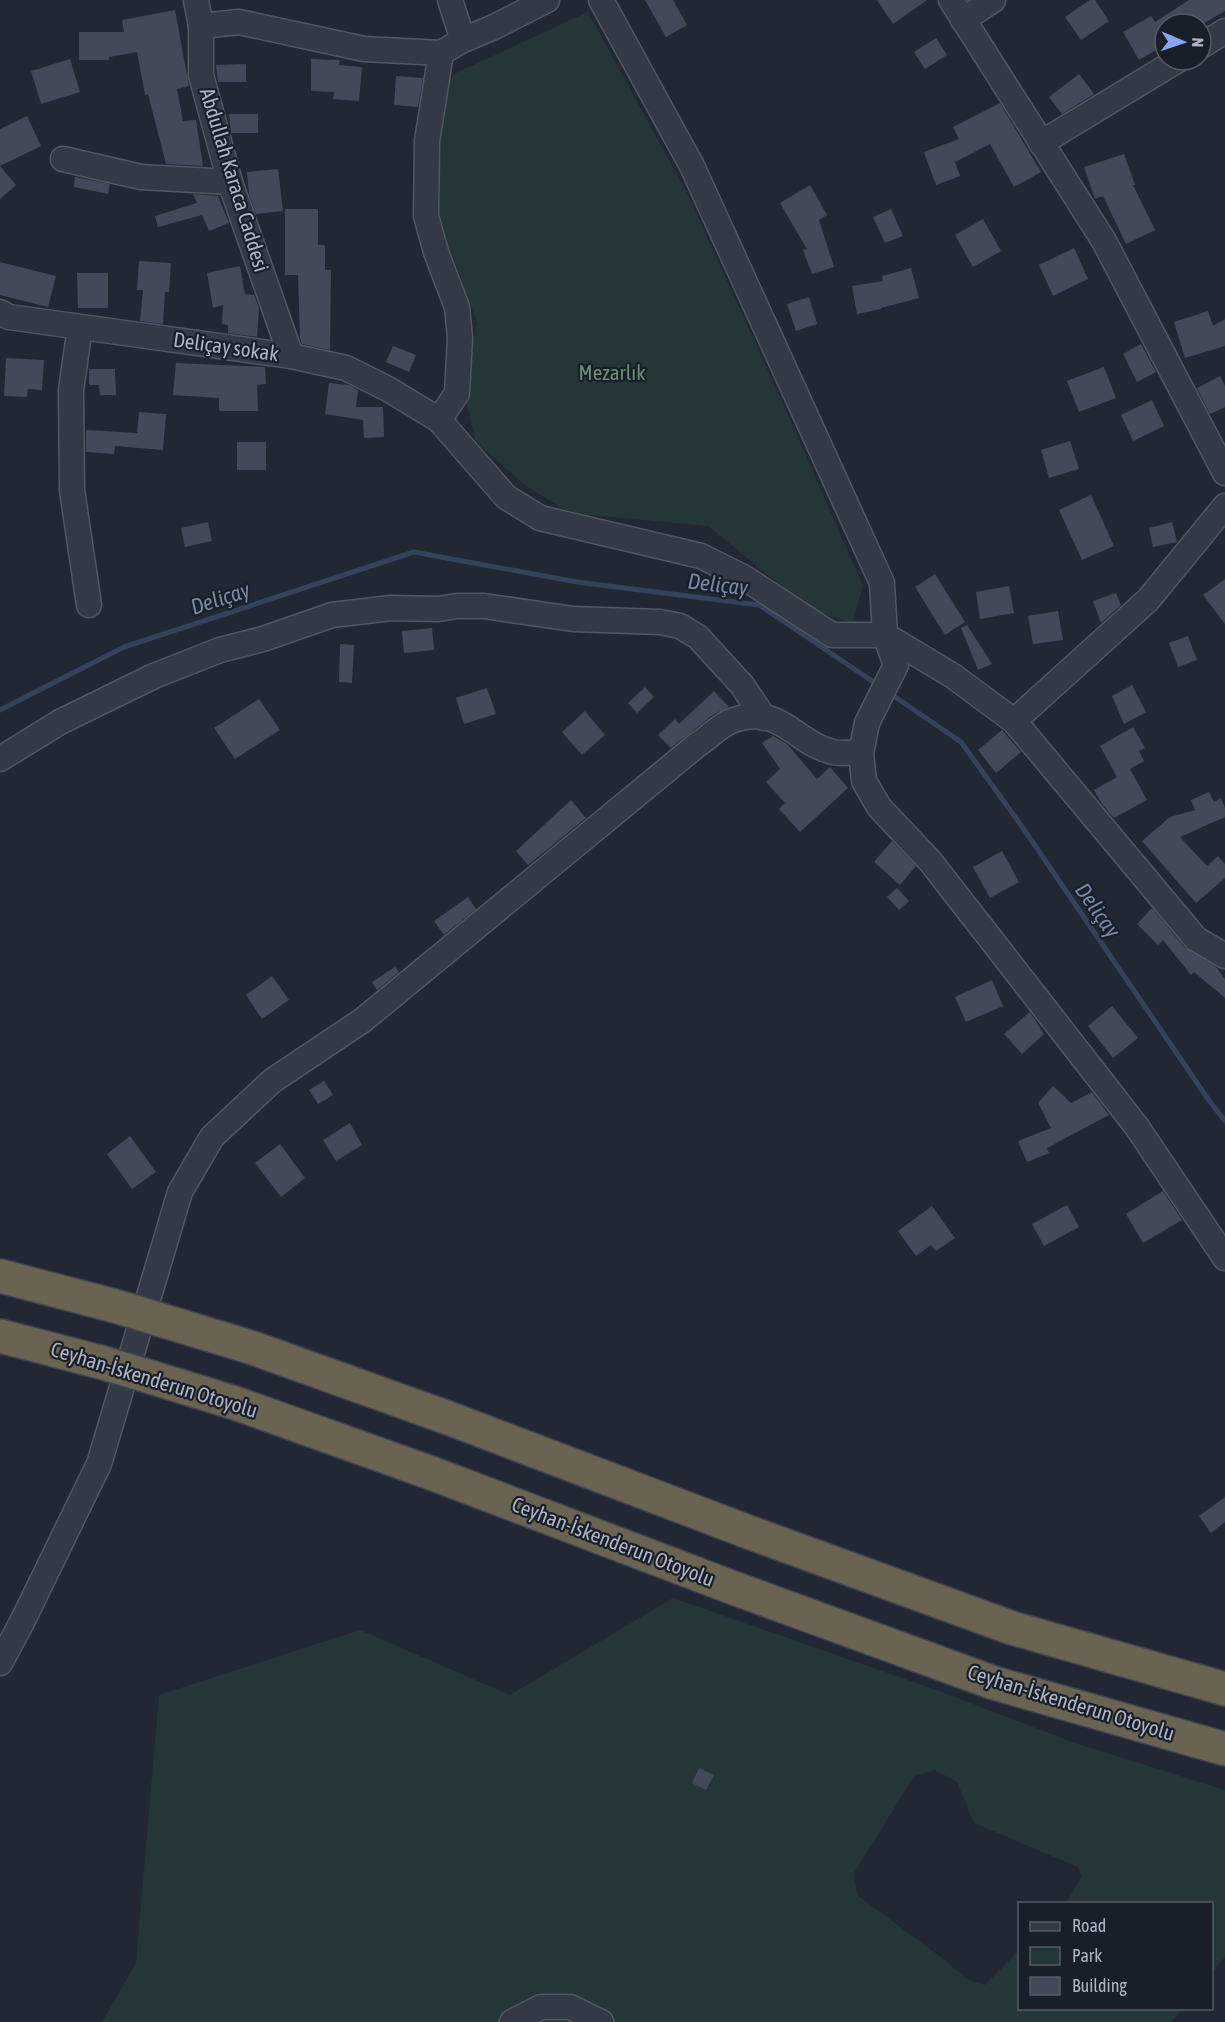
<svg xmlns="http://www.w3.org/2000/svg" width="1225" height="2022" viewBox="0 0 1225 2022" font-family="'Asap Condensed',sans-serif">
<rect width="100%" height="100%" fill="#212834"/>
<g fill="#253638">
<path d="M588 12 687 193 790 419 863 586 852 623 811 610 708 526 570 513 526 486 475 441 464 388 477 323 455 261 433 215 437 101 454 74Z"/>
<path d="M673 1598 942 1692 1075 1743 1225 1790V1957L1212 1973V1904L1066 1903 1082 1876 1078 1867 974 1823 957 1782 935 1770 914 1776 854 1873 857 1895 942 1958 968 1980 985 1985 1019 1951 1020 2008 1182 2009 1171 2022H102L136 1963 159 1695 360 1630 510 1695Z"/>
</g>
<g fill="none" stroke-linecap="round" stroke-linejoin="round">
<g stroke="#35425b" stroke-width="5">
<path d="M888 692 961 742 1023 828 1208 1099 1225 1121"/>
<path d="M0 710 124 647 414 552 577 582 759 605 878 685"/>
</g>
</g>
<g fill="#424a59">
<path d="M645 0H673L687 25 666 37Z"/>
<path d="M877 0H927L893 24Z"/>
<path d="M1090 0H1095L1109 21 1081 40 1065 17Z"/>
<path d="M1189 0H1225V11L1203 24H1165V45L1139 60 1123 32 1151 16 1155 22Z"/>
<path d="M175 10 189 86 177 89 183 121 196 120 203 166 166 164 148 94 145 95 137 52 109 57V60H79V32H124L122 20Z"/>
<path d="M936 38 947 55 925 69 914 52Z"/>
<path d="M70 59 80 92 41 104 31 71Z"/>
<path d="M311 59 340 60 339 65 362 67 359 101 333 99 334 92 311 91Z"/>
<path d="M246 64V82H218L216 65Z"/>
<path d="M1079 74 1094 94 1062 114 1049 97Z"/>
<path d="M396 76 423 78 418 107 394 105Z"/>
<path d="M1000 103 1041 172 1014 187 990 144 955 162 960 176 936 185 924 152 959 139 953 127Z"/>
<path d="M229 114H258V133H231Z"/>
<path d="M27 116 41 146 0 166V129Z"/>
<path d="M1124 154 1135 185H1133L1155 230 1126 244 1103 196 1095 199 1084 167Z"/>
<path d="M0 166 16 185 0 199Z"/>
<path d="M278 169 283 211 256 214 249 194 247 172Z"/>
<path d="M75 177 110 184 108 194 74 187Z"/>
<path d="M810 185 827 215 819 220 834 267 812 274 803 250 807 249 780 203Z"/>
<path d="M193 194 218 196 229 223 209 231 202 215 158 227 155 216 197 203Z"/>
<path d="M285 209H318V245H325V270H331L330 350 302 344 300 338 298 275H285Z"/>
<path d="M891 209 903 236 885 243 873 217Z"/>
<path d="M983 219 1001 251 973 267 955 235Z"/>
<path d="M1074 248 1088 279 1053 296 1039 265Z"/>
<path d="M139 261 171 263 169 292H165L163 324 140 321 143 290H137Z"/>
<path d="M0 262 56 276 48 307 0 295Z"/>
<path d="M240 266 245 294 254 295 259 308 257 337 228 333V325L222 324 223 305 213 308 207 273Z"/>
<path d="M911 268 919 298 881 308V309L857 314 852 286 883 281 882 276Z"/>
<path d="M77 273H108V308H78Z"/>
<path d="M809 297 817 324 796 331 787 304Z"/>
<path d="M1208 311 1213 326 1225 319V346L1185 358 1174 322Z"/>
<path d="M1141 344 1156 372 1137 382 1123 354Z"/>
<path d="M393 346 416 355 409 372 386 362Z"/>
<path d="M6 358 44 360 42 390 28 389 27 397 4 396Z"/>
<path d="M176 363 265 367 266 384 257 385 258 411H219V398L173 395Z"/>
<path d="M1104 367 1116 398 1079 412 1067 381Z"/>
<path d="M89 369H115L116 395H100L99 385H89Z"/>
<path d="M1220 376 1225 386V407L1210 414 1197 388Z"/>
<path d="M329 383 349 385 358 390 356 407H383L384 437 364 438 363 420 325 414Z"/>
<path d="M1152 400 1164 426 1133 441 1121 415Z"/>
<path d="M139 412 166 414 163 450 115 446 114 454 86 452V430L137 433Z"/>
<path d="M1070 441 1079 469 1049 478 1041 450Z"/>
<rect x="237" y="442" width="29" height="28"/>
<path d="M1091 495 1114 546 1082 560 1059 510Z"/>
<path d="M208 522 212 541 185 547 181 528Z"/>
<path d="M1172 522 1177 542 1153 547 1149 528Z"/>
<path d="M935 574 965 622 945 635 915 587Z"/>
<path d="M1225 579V624L1203 595Z"/>
<path d="M1009 586 1014 613 980 619 976 592Z"/>
<path d="M1116 593 1121 605 1101 623 1093 601Z"/>
<path d="M1058 611 1063 640 1033 644 1028 616Z"/>
<path d="M967 625 992 664 978 670 961 628Z"/>
<path d="M432 628 434 650 404 653 402 631Z"/>
<path d="M1188 636 1197 660 1178 667 1169 643Z"/>
<path d="M340 644 354 645 352 683 339 682Z"/>
<path d="M1132 685 1146 712 1124 724 1112 696Z"/>
<path d="M645 687 654 697 637 713 628 703Z"/>
<path d="M487 688 496 714 464 724 456 698Z"/>
<path d="M714 691 729 707 714 714 671 748 658 735 675 719 679 724Z"/>
<path d="M259 699 280 730 235 759 214 728Z"/>
<path d="M585 711 605 735 582 755 562 732Z"/>
<path d="M1133 727 1145 748 1139 751 1144 761 1130 769 1147 800 1114 818 1102 804 1094 790 1117 777 1100 746Z"/>
<path d="M1002 730 1021 752 996 773 978 750Z"/>
<path d="M773 736 787 744 817 779 830 767 848 788 800 832 779 809 785 803 766 782 780 769 762 743Z"/>
<path d="M1209 792 1214 802 1221 798 1225 808V817L1180 837 1207 866 1218 856 1225 864V878L1196 903 1142 841 1170 817 1195 810 1191 800Z"/>
<path d="M571 800 586 818 528 865 516 851Z"/>
<path d="M892 841 916 866 900 885 874 862Z"/>
<path d="M1002 851 1019 882 990 898 973 867Z"/>
<path d="M897 888 909 901 899 910 887 897Z"/>
<path d="M468 897 476 909 444 935 434 921Z"/>
<path d="M1152 908 1185 948 1216 967 1225 979V998L1194 972 1191 975 1163 940 1158 945 1137 924Z"/>
<path d="M395 967 399 972 377 990 372 982Z"/>
<path d="M272 976 289 1000 262 1019 246 995Z"/>
<path d="M992 980 1003 1006 966 1022 955 997Z"/>
<path d="M1112 1006 1138 1038 1113 1058 1088 1026Z"/>
<path d="M1030 1012 1044 1034 1022 1054 1004 1034Z"/>
<path d="M324 1081 333 1095 318 1104 309 1090Z"/>
<path d="M1053 1086 1071 1103 1092 1092 1109 1115 1047 1148 1049 1153 1027 1162 1018 1141 1051 1128 1038 1103Z"/>
<path d="M350 1123 362 1145 336 1161 323 1140Z"/>
<path d="M130 1136 156 1172 132 1189 107 1154Z"/>
<path d="M280 1144 305 1178 281 1197 255 1163Z"/>
<path d="M1163 1191 1182 1220 1143 1243 1126 1214Z"/>
<path d="M1067 1205 1079 1227 1044 1246 1032 1224Z"/>
<path d="M932 1206 955 1238 936 1251 931 1245 916 1256 898 1231Z"/>
<path d="M1225 1497V1522L1211 1533 1199 1516Z"/>
<path d="M699 1768 714 1775 706 1790 692 1783Z"/>
</g>
<g fill="none" stroke-linecap="round" stroke-linejoin="round">
<defs>
<g id="minor">
<path d="M196 0 201 26V75L230 182 291 356"/>
<path d="M450 0 463 40"/>
<path d="M601 0 692 166 882 583 885 635 896 665 867 723 861 753 864 781 879 807 930 861 1137 1127 1225 1258"/>
<path d="M951 0 1104 241 1225 473"/>
<path d="M963 20 993 0"/>
<path d="M201 26 239 22 364 49 441 53 463 40 494 27 547 0"/>
<path d="M1201 46 1225 31"/>
<path d="M1041 143 1178 60"/>
<path d="M63 159 141 177 230 182"/>
<path d="M0 312 9 317 291 356 346 368 388 389 439 420 506 497 540 518 701 556 743 577 832 635H885L953 676 1014 721 1196 939 1225 956"/>
<path d="M80 327 71 390 72 490 89 605"/>
<path d="M439 420 457 393 460 338 457 307 436 252 426 216 427 141 441 53"/>
<path d="M1014 721 1148 600 1225 506"/>
<path d="M0 759 60 722 154 676 220 650 263 639 332 615 391 608 438 609 457 606H484L573 619 660 622 680 626 698 637 742 685 764 718"/>
<path d="M0 1663 22 1622 99 1464 180 1192 212 1137 272 1081 363 1020 697 745C708 738 719 726 731 721 782 703 792 742 833 752 841 754 852 752 861 753"/>
<path d="M512 2022 541 2007H570L601 2022"/>
</g>
<g id="highway">
<path d="M0 1276 115 1306"/>
<path d="M161 1320 253 1348 451 1419 751 1533 1012 1628 1225 1689"/>
<path d="M0 1336 100 1362"/>
<path d="M144 1375 235 1403 431 1473 731 1587 994 1683 1225 1749"/>
</g>
</defs>
<use href="#minor" stroke="#515763" stroke-width="27"/>
<use href="#highway" stroke="#3e4450" stroke-width="36"/>
<use href="#minor" stroke="#343a45" stroke-width="24"/>
<use href="#highway" stroke="#6b6351" stroke-width="33"/>
<defs>
<g id="highway-bridge">
<path d="M115 1306 161 1320"/>
<path d="M100 1362 144 1375"/>
</g>
</defs>
<use href="#highway-bridge" stroke="#3e4450" stroke-width="36" stroke-linecap="butt"/>
<use href="#highway-bridge" stroke="#6b6351" stroke-width="33"/>
</g>
<g text-anchor="middle" stroke-width="4.5" stroke-linejoin="round" paint-order="stroke">
<g font-size="21" fill="#aeb4c2" stroke="#191f29">
<text transform="translate(234 180) rotate(73)" y="7">Abdullah Karaca Caddesi</text>
<text transform="translate(226 347) rotate(8)" y="7">Deliçay sokak</text>
<text transform="translate(154 1380) rotate(17)" y="7">Ceyhan-İskenderun Otoyolu</text>
<text transform="translate(613 1542) rotate(21)" y="7">Ceyhan-İskenderun Otoyolu</text>
<text transform="translate(1071 1703) rotate(17)" y="7">Ceyhan-İskenderun Otoyolu</text>
</g>
<g font-size="21" fill="#689074" stroke="#191f29">
<text x="612" y="380">Mezarlık</text>
</g>
<g font-size="22" font-style="italic" fill="#7889a9" stroke="#191f29">
<text transform="translate(718 584) rotate(7)" y="8">Deliçay</text>
<text transform="translate(220 598) rotate(-18)" y="8">Deliçay</text>
<text transform="translate(1098 910) rotate(55)" y="8">Deliçay</text>
</g>
</g>
<rect x="1018" y="1902" width="195" height="108" fill="#191f29" stroke="#555b66" stroke-width="1.5"/>
<rect x="1030" y="1922" width="30" height="9" fill="#343a45" stroke="#555b66" stroke-width="1.5"/>
<text x="1072" y="1932" font-size="18" fill="#aeb4c2">Road</text>
<rect x="1030" y="1947" width="30" height="18" fill="#253638" stroke="#555b66" stroke-width="1.5"/>
<text x="1072" y="1962" font-size="18" fill="#aeb4c2">Park</text>
<rect x="1030" y="1977" width="30" height="18" fill="#424a59" stroke="#555b66" stroke-width="1.5"/>
<text x="1072" y="1992" font-size="18" fill="#aeb4c2">Building</text>
<g transform="translate(1183 42) rotate(92)"><circle r="28" fill="#191f29" stroke="#555b66" stroke-width="1.5"/>
<path d="M0-4.5L10 22L0 15L-10 22Z" fill="#86a7ef"/>
<text y="-9" font-size="16" font-weight="bold" text-anchor="middle" fill="#aeb4c2">N</text>
</g>
</svg>
